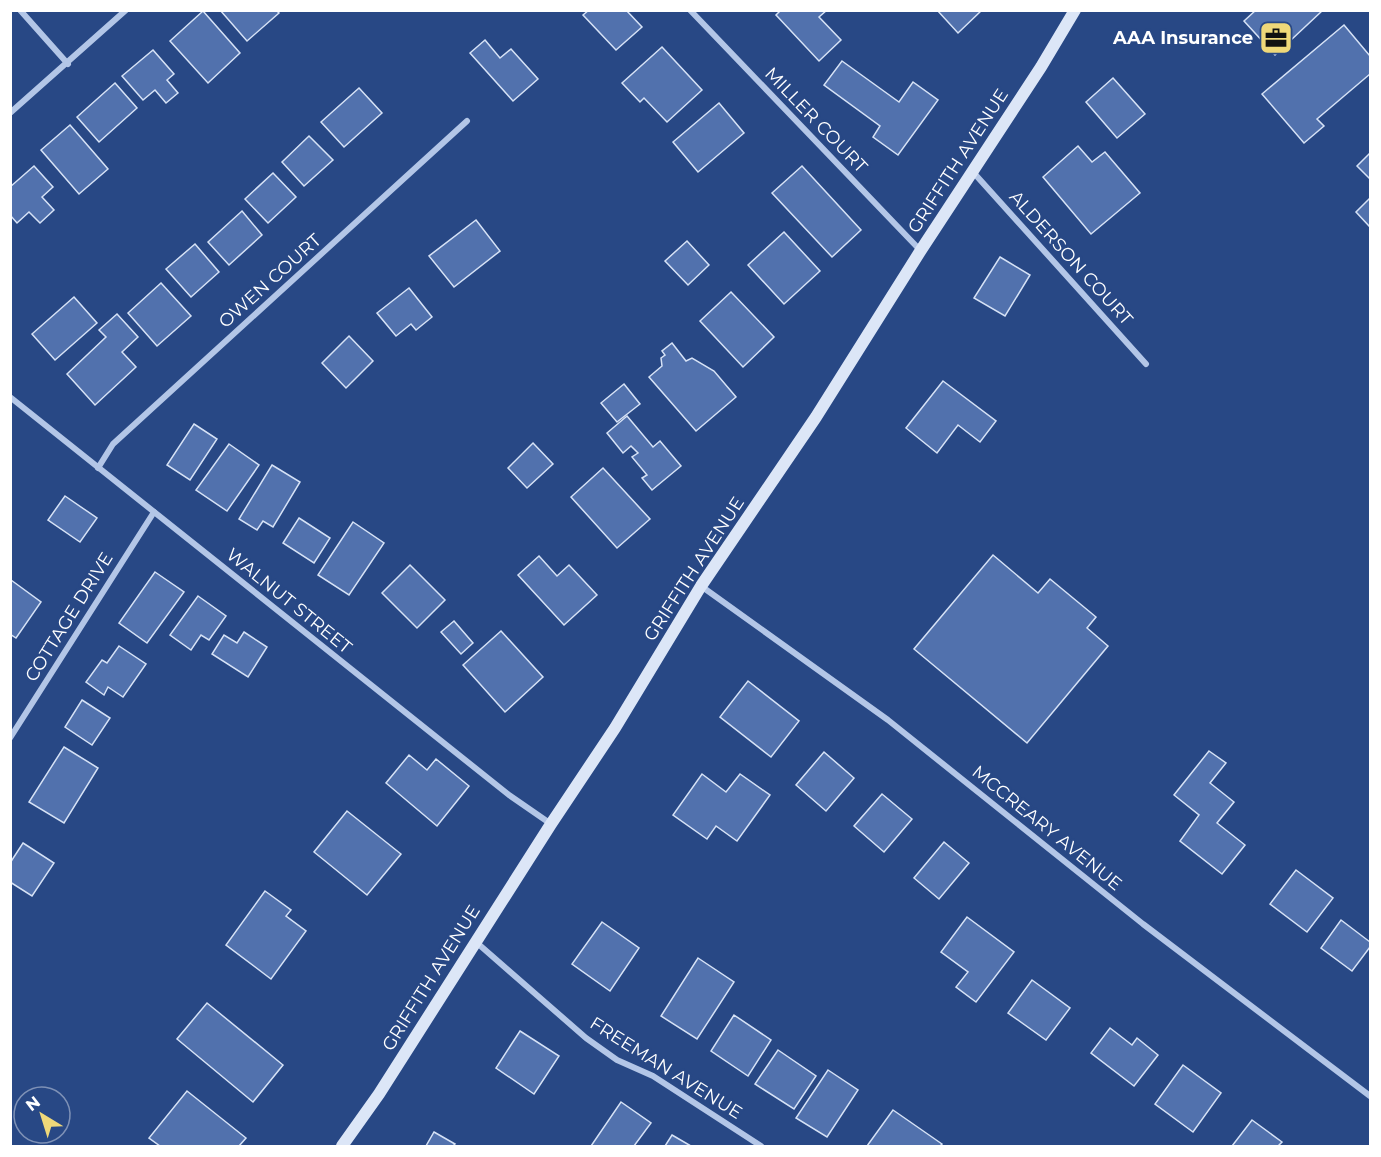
<svg xmlns="http://www.w3.org/2000/svg" width="1381" height="1157" viewBox="0 0 1381 1157" font-family="Montserrat,sans-serif">
<rect width="100%" height="100%" fill="#284885"/>
<g fill="#5171ad" stroke="#d6e2f6" stroke-width="1.5">
<path d="M220 10H276L279 13 247 41Z"/>
<path d="M589 10H626L642 27 616 50 583 15Z"/>
<path d="M781 10H827L819 17 841 40 819 61 776 15Z"/>
<path d="M937 10H982L958 33Z"/>
<path d="M1256 10H1323L1275 55 1244 21Z"/>
<path d="M203 11 240 53 208 83 170 41Z"/>
<path d="M1344 25 1370 56V74L1317 119 1324 126 1304 143 1262 94Z"/>
<path d="M485 40 500 58 511 49 538 79 513 101 470 53Z"/>
<path d="M662 47 702 90 667 122 644 98 640 102 622 83Z"/>
<path d="M153 50 174 74 167 80 178 93 166 103 155 90 143 100 122 76Z"/>
<path d="M842 61 899 102 913 82 938 100 898 155 873 137 880 126 824 85Z"/>
<path d="M1113 78 1145 114 1117 138 1086 102Z"/>
<path d="M115 83 137 108 99 142 77 117Z"/>
<path d="M359 88 382 113 344 147 321 122Z"/>
<path d="M719 103 744 133 698 172 673 142Z"/>
<path d="M70 125 108 169 79 194 41 150Z"/>
<path d="M309 136 333 160 304 186 282 162Z"/>
<path d="M1078 146 1092 162 1105 152 1140 193 1091 234 1043 177Z"/>
<path d="M1370 153V179L1357 166Z"/>
<path d="M34 166 53 187 42 197 54 210 40 223 29 212 17 223 10 215V187Z"/>
<path d="M802 166 861 230 832 257 772 193Z"/>
<path d="M273 173 296 197 268 223 245 199Z"/>
<path d="M1370 198V227L1356 212Z"/>
<path d="M242 211 262 235 229 265 208 242Z"/>
<path d="M476 220 500 251 454 287 429 256Z"/>
<path d="M784 232 820 271 784 304 748 265Z"/>
<path d="M687 241 709 265 688 285 665 261Z"/>
<path d="M195 244 219 272 191 297 166 269Z"/>
<path d="M1000 257 1030 275 1005 316 974 298Z"/>
<path d="M161 283 191 316 157 346 128 313Z"/>
<path d="M409 288 432 317 416 330 411 324 396 336 377 313Z"/>
<path d="M731 292 774 337 743 367 700 321Z"/>
<path d="M74 297 97 323 55 360 32 334Z"/>
<path d="M117 314 138 337 122 352 136 367 95 405 67 374 106 337 99 330Z"/>
<path d="M349 336 373 361 346 388 322 363Z"/>
<path d="M672 343 686 361 692 358 714 371 736 397 696 431 649 377 662 366 661 358 665 355 662 351Z"/>
<path d="M943 381 996 421 980 442 958 425 937 453 906 428Z"/>
<path d="M624 384 640 404 617 422 601 403Z"/>
<path d="M627 416 653 447 660 441 681 466 652 490 642 478 647 475 632 457 638 453 631 446 623 453 607 433Z"/>
<path d="M194 424 217 439 190 480 167 465Z"/>
<path d="M533 443 553 464 527 488 508 468Z"/>
<path d="M229 444 259 465 227 511 196 490Z"/>
<path d="M272 465 300 482 273 527 263 521 257 530 239 519Z"/>
<path d="M603 468 650 519 617 548 571 497Z"/>
<path d="M65 496 97 518 80 542 48 520Z"/>
<path d="M299 518 330 538 314 563 283 543Z"/>
<path d="M353 522 384 543 349 595 318 575Z"/>
<path d="M993 555 1038 593 1050 579 1096 617 1087 628 1108 646 1027 743 914 649Z"/>
<path d="M539 556 557 576 569 565 597 595 564 625 518 575Z"/>
<path d="M410 565 445 600 417 628 382 593Z"/>
<path d="M155 572 184 592 147 643 119 623Z"/>
<path d="M11 580 41 602 16 638 10 634Z"/>
<path d="M198 596 226 616 209 640 201 635 191 650 170 635Z"/>
<path d="M454 621 473 643 461 654 441 632Z"/>
<path d="M501 631 543 677 505 712 463 665Z"/>
<path d="M244 632 267 647 248 677 212 654 224 635 237 643Z"/>
<path d="M119 646 146 664 123 697 108 687 104 695 86 682 102 660 107 663Z"/>
<path d="M748 681 799 721 771 757 720 717Z"/>
<path d="M82 700 110 718 92 745 65 727Z"/>
<path d="M64 747 98 768 64 823 29 802Z"/>
<path d="M1209 751 1226 763 1210 783 1234 802 1217 823 1245 845 1222 874 1180 841 1199 815 1174 795Z"/>
<path d="M824 752 854 778 826 811 796 785Z"/>
<path d="M409 755 427 770 436 759 469 786 437 826 386 783Z"/>
<path d="M702 774 726 792 740 774 770 795 737 841 716 826 707 839 673 815Z"/>
<path d="M882 794 912 819 884 852 854 826Z"/>
<path d="M347 811 401 854 367 895 314 852Z"/>
<path d="M944 842 969 863 939 899 914 878Z"/>
<path d="M23 843 54 863 32 896 10 882V863Z"/>
<path d="M1296 870 1333 898 1307 932 1270 904Z"/>
<path d="M265 891 291 910 286 916 306 931 271 979 226 945Z"/>
<path d="M967 917 1014 952 976 1002 956 987 968 972 941 952Z"/>
<path d="M1341 920 1370 942V947L1352 971 1321 948Z"/>
<path d="M602 922 639 948 610 991 572 964Z"/>
<path d="M698 958 734 982 697 1039 661 1016Z"/>
<path d="M1032 980 1070 1008 1046 1040 1008 1013Z"/>
<path d="M207 1003 283 1065 253 1102 177 1039Z"/>
<path d="M734 1015 771 1040 748 1076 711 1051Z"/>
<path d="M1110 1028 1132 1045 1137 1038 1158 1055 1134 1086 1091 1053Z"/>
<path d="M520 1031 559 1056 534 1094 496 1068Z"/>
<path d="M778 1050 816 1076 794 1109 755 1084Z"/>
<path d="M1183 1065 1221 1093 1193 1132 1155 1104Z"/>
<path d="M828 1070 858 1090 827 1137 796 1118Z"/>
<path d="M187 1091 246 1138 239 1146H160L149 1138Z"/>
<path d="M621 1102 651 1123 634 1146H591Z"/>
<path d="M893 1110 942 1144 940 1146H867Z"/>
<path d="M1252 1120 1282 1142 1278 1146H1232Z"/>
<path d="M434 1132 455 1144 453 1146H426Z"/>
<path d="M672 1135 691 1146H665Z"/>
</g>
<g fill="none" stroke-linecap="round" stroke-linejoin="round">
<g stroke="#b3c6e7" stroke-width="6">
<path d="M20 10 68 64"/>
<path d="M690 10 920 250"/>
<path d="M10 113 126 10"/>
<path d="M973 172 1146 364"/>
<path d="M10 397 509 795 551 824"/>
<path d="M98 468 113 444 467 121"/>
<path d="M701 586 888 720 1143 924 1370 1096"/>
<path d="M10 738 154 512"/>
<path d="M476 942 586 1038 617 1060 653 1076 761 1146"/>
</g>
<path stroke="#dce6f7" stroke-width="12" d="M342 1146 379 1094 551 824 615 728 701 586 816 417 921 250 1041 67 1075 10"/>
</g>
<defs>
<symbol id="office-square" viewBox="-11 -11 22 22"><rect x="-9" y="-9" width="18" height="18" rx="4" fill="#efd879" stroke="#284885"/><path d="M-6-3h4V-5.5h4V-3h4V5H-6ZM-1-4.5V-3h2v-1.5ZM-6 0V1H6V0Z" fill="#111"/></symbol>
</defs>
<g fill-rule="evenodd">
<use href="#office-square" x="1257" y="19" width="38" height="38"/>
</g>
<g text-anchor="middle" stroke-width="5" stroke-linejoin="round" paint-order="stroke">
<g font-size="18" font-weight="bold" fill="#fff" stroke="#284885" text-anchor="end">
<text x="1253" y="44">AAA Insurance</text>
</g>
<g font-size="18" fill="#fff" stroke="#284885">
<text transform="translate(816 120) rotate(46)" y="6">MILLER COURT</text>
<text transform="translate(958 161) rotate(-57)" y="6">GRIFFITH AVENUE</text>
<text transform="translate(1071 258) rotate(48)" y="6">ALDERSON COURT</text>
<text transform="translate(270 281) rotate(-42)" y="6">OWEN COURT</text>
<text transform="translate(694 569) rotate(-57)" y="6">GRIFFITH AVENUE</text>
<text transform="translate(289 601) rotate(39)" y="6">WALNUT STREET</text>
<text transform="translate(69 617) rotate(-58)" y="6">COTTAGE DRIVE</text>
<text transform="translate(1047 828) rotate(39)" y="6">MCCREARY AVENUE</text>
<text transform="translate(431 978) rotate(-58)" y="6">GRIFFITH AVENUE</text>
<text transform="translate(666 1068) rotate(32)" y="6">FREEMAN AVENUE</text>
</g>
</g>
<rect width="1381" height="1157" fill="none" stroke="#ffffff" stroke-width="24"/>
<g transform="translate(42 1115) rotate(322)"><circle r="28" fill="#284885" stroke="#7e91b6" stroke-width="1.5"/>
<path d="M0-4.5L10 22L0 15L-10 22Z" fill="#efd879"/>
<text y="-9" font-size="16" font-weight="bold" text-anchor="middle" fill="#ffffff">N</text>
</g>
</svg>
